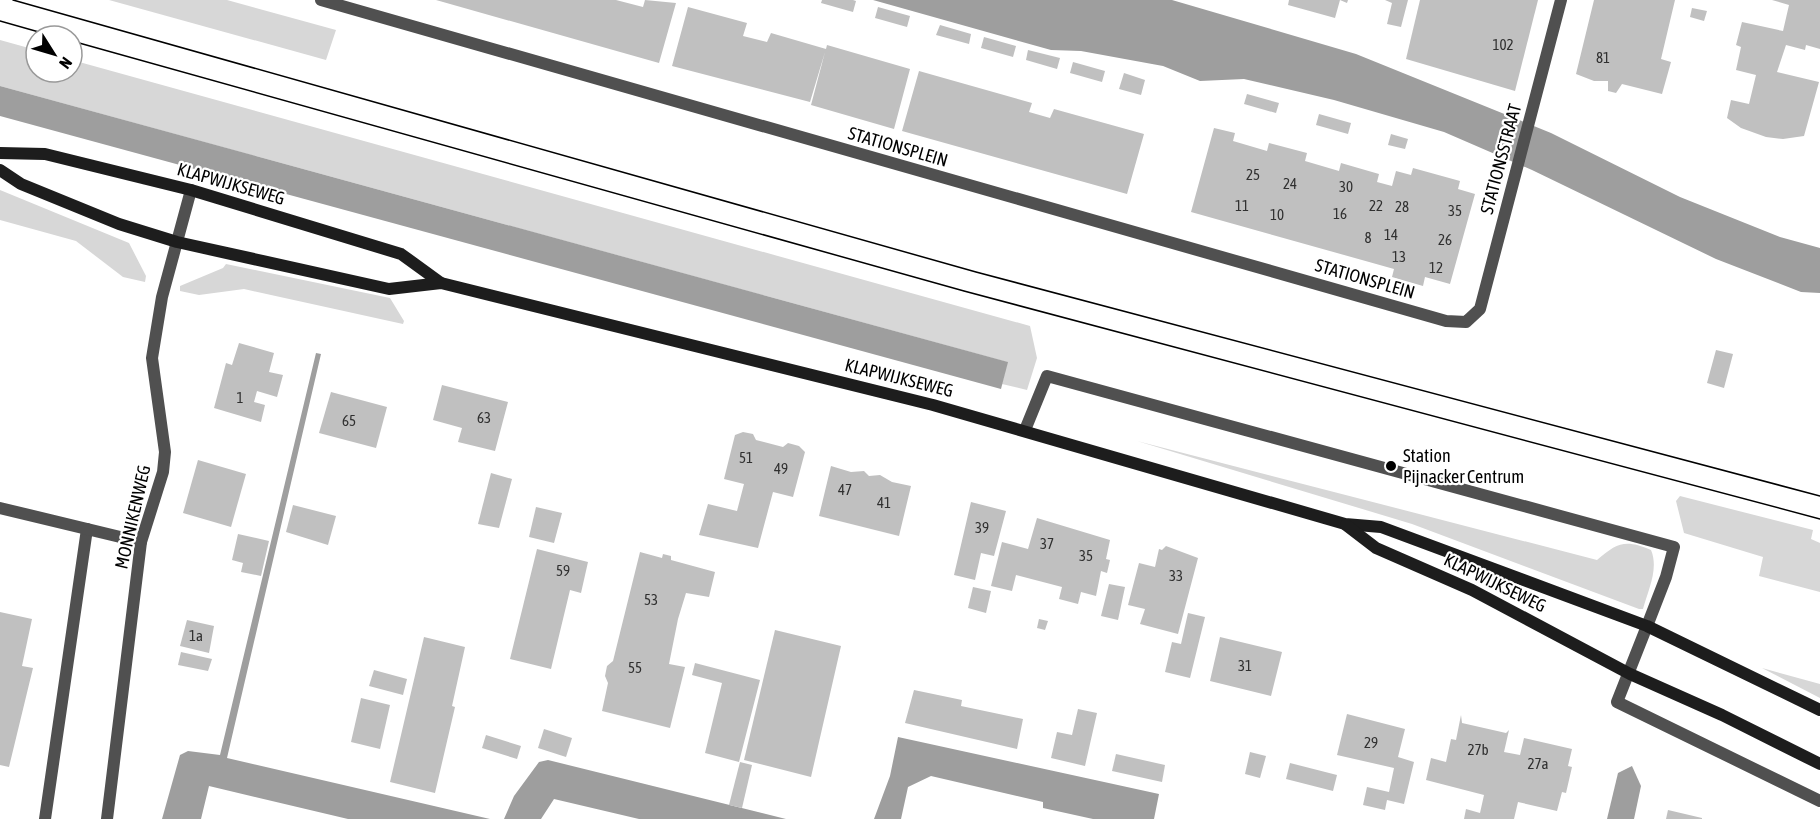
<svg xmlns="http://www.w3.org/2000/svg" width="1820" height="819" viewBox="0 0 1820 819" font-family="'Asap Condensed',sans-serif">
<rect width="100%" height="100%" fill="#fff"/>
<g fill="#d7d7d7">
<path d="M109 0H227L336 30 326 60Z"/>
<path d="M0 40 36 50V72H72V60L1030 326 1037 358 1027 390 1002 384 1007 362 0 86Z"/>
<path d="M0 190 129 243 146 276 145 282 123 277 76 241 0 220Z"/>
<path d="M226 264 390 298 404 321 403 324 244 289 199 295 180 291V286L223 268Z"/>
<path d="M1137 441 1597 560C1617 543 1625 539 1651 550 1659 569 1648 590 1643 609H1639L1412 524Z"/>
<path d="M1680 496 1813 530 1811 539 1820 543V592L1759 576 1763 557 1684 533 1676 501Z"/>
<path d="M1762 668 1820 684V698Z"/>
</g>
<g fill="#9e9e9e">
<path d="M873 0H1172L1356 54 1551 133 1680 197 1780 237 1820 248V293L1801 292 1716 259 1532 170 1444 132 1334 100 1244 79 1200 81 1163 66 1081 51 1051 50Z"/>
<path d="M0 86 1008 362 1001 389 0 116Z"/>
<path d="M316 353 321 354 227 758 490 819H348L209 786 201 819H162L180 755 188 751 220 755Z"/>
<path d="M898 737 1159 794 1154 819H1093L1043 808V802L931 776 908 787 901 819H874L890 776Z"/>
<path d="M548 760 786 819H639L554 799 541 819H504L514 796 539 762Z"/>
<path d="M1632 766 1641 786 1634 819H1607L1618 773Z"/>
</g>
<g fill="#c0c0c0">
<path d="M436 0H616L643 7 645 0 676 3 659 63Z"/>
<path d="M822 0H853L856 1 853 12 821 3Z"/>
<path d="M1289 0H1348L1347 3 1340 0 1335 18 1288 5Z"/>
<path d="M1385 0H1408L1401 27 1387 24 1392 3Z"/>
<path d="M1420 0H1538L1515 91 1406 59Z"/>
<path d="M1594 0H1675L1661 59 1671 62 1662 94 1622 84 1616 93 1608 91V81H1594L1576 74Z"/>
<path d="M1772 0H1820V49L1806 45 1805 50 1786 45 1777 72 1819 82 1804 136 1783 139 1766 137 1741 128 1727 118 1731 100 1749 104 1756 75 1736 70 1741 47 1736 45 1742 22 1783 31 1789 5Z"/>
<path d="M688 7 747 23 743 36 767 42 771 33 826 49 827 45 910 69 894 129 811 105 825 52 810 102 672 66Z"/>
<path d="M878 7 910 16 907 27 875 18Z"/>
<path d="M1692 8 1707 11 1704 21 1690 17Z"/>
<path d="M940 25 971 34 969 44 936 35Z"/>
<path d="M984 37 1016 46 1013 57 981 48Z"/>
<path d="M1028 50 1060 58 1057 69 1026 60Z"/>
<path d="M1073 62 1105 71 1102 82 1070 73Z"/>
<path d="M919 71 1032 103 1029 112 1050 118 1054 109 1144 134 1127 194 902 131Z"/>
<path d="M1124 73 1145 80 1141 95 1119 89Z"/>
<path d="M1247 94 1279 103 1276 113 1244 104Z"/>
<path d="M1319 114 1351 123 1348 134 1316 125Z"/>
<path d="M1214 128 1235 133 1233 141 1267 151 1269 143 1307 153 1305 161 1339 171 1341 163 1379 174 1377 182 1392 186 1396 171 1411 175 1413 168 1460 181 1458 189 1475 194 1450 284 1425 277 1423 286 1392 277 1394 269 1191 212Z"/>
<path d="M1391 134 1408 139 1405 149 1388 145Z"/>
<path d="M239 343 274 353 269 372 283 375 277 397 257 391 254 402 265 405 261 422 214 408 226 363 232 365Z"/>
<path d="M1716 350 1733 354 1724 388 1707 383Z"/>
<path d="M442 385 508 402 495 451 458 442 462 428 433 420Z"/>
<path d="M331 392 387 407 376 448 319 433Z"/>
<path d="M743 432 753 434 756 440 783 447 788 443 799 446 805 452 793 497 773 492 758 548 699 535 708 504 737 511 744 484 724 479 735 435Z"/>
<path d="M198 460 246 474 231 527 183 513Z"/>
<path d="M831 466 851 472 864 471 869 476 880 475 892 482 911 486 899 536 819 516Z"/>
<path d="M491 473 512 479 499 528 478 524Z"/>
<path d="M971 502 1006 511 994 556 981 553 975 580 954 575Z"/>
<path d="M293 505 336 516 328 545 286 532Z"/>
<path d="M536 507 562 513 554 543 529 537Z"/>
<path d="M1037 518 1110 540 1106 559 1110 560 1107 573 1101 571 1096 596 1081 592 1078 604 1059 599 1062 587 1016 575 1012 591 991 586 1002 542 1028 549Z"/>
<path d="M238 534 269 541 261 576 241 572 243 563 232 560Z"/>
<path d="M1166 546 1198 558 1178 634 1140 624 1145 609 1128 605 1139 563 1155 567 1159 549 1162 550Z"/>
<path d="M537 549 588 562 581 593 570 590 551 669 510 659Z"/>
<path d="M640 552 662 558 663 554 671 556V560L715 572 709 597 686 593 678 619 669 664 685 667 670 728 602 711 608 683 605 676 607 666 613 661Z"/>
<path d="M1109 584 1125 587 1118 620 1101 616Z"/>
<path d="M973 587 991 591 986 613 968 608Z"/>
<path d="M0 612 32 619 22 666 33 668 9 767 0 765Z"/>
<path d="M1188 613 1205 617 1190 678 1165 672 1172 642 1181 644Z"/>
<path d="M1039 619 1048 621 1045 630 1037 628Z"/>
<path d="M187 620 214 626 209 653 180 646Z"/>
<path d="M775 630 841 646 811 777 744 760Z"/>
<path d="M424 637 465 647 452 706 455 707 435 793 390 782Z"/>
<path d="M1220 637 1282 652 1271 696 1210 681Z"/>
<path d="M181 652 212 659 208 671 178 665Z"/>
<path d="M695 663 760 680 739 762 705 753 722 683 692 675Z"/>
<path d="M374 670 407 679 403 695 369 686Z"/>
<path d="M914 690 962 700 961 706 1023 719 1017 749 905 723Z"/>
<path d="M361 698 390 705 380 749 351 742Z"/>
<path d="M1078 709 1097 713 1085 766 1051 758 1057 732 1072 735Z"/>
<path d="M1347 714 1405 729 1398 757 1414 762 1404 804 1387 800 1385 810 1363 805 1367 787 1389 792 1394 768 1337 755Z"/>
<path d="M1461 715 1462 723 1506 733 1509 730 1504 752 1520 755 1524 738 1572 749 1568 766 1572 767 1566 793 1562 792 1557 811 1518 802 1514 819H1464L1466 809 1480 813 1484 795 1426 780 1431 758 1446 762 1451 739 1456 740Z"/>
<path d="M544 729 572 738 566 757 538 748Z"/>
<path d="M486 735 521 746 517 759 482 748Z"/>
<path d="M1250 752 1266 756 1260 778 1245 774Z"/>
<path d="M1116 754 1165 765 1162 782 1112 771Z"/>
<path d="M740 762 752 765 742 808 729 805Z"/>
<path d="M1290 763 1337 775 1333 791 1286 779Z"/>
<path d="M1668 810 1702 818V819H1666Z"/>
</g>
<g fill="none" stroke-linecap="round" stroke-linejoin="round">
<g stroke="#505050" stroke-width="12">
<path d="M1025 430 1047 376 1674 547 1666 577 1647 626"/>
<path d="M45 819 87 529"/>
</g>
<g stroke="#505050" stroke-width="12">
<path d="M321 0 1446 321 1466 322 1480 309 1561 0"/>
<path d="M0 508 141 542"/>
<path d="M1647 626 1617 702 1820 801"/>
<path d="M107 819 141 542 163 472 165 452 152 358 162 297 191 190"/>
</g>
<g stroke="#1d1d1d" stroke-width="12">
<path d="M0 153 45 154 191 190 401 254 441 283"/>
<path d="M0 170 21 184 119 224 177 242 389 289 441 283 933 405 1345 524 1381 527 1647 626 1820 710"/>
<path d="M1346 525 1376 548 1472 590 1630 674 1722 715 1820 764"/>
</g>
<g stroke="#000" stroke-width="1.5">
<path d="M13 0 976 272 1820 496"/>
<path d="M0 21 53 36"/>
<path d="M72 41 964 291 1820 519"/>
</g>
</g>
<circle fill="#000" stroke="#fff" stroke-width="2" cx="1391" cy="466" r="6"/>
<g text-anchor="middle" stroke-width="4.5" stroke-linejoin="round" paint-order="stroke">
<g font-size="15" fill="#303030">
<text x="1503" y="50">102</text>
<text x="1603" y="63">81</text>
<text x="1253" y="180">25</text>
<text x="1290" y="189">24</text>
<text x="1346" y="192">30</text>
<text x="1242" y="211">11</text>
<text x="1376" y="211">22</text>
<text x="1402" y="212">28</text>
<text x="1455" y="216">35</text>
<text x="1340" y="219">16</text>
<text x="1277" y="220">10</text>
<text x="1391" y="240">14</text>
<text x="1368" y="243">8</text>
<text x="1445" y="245">26</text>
<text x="1399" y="262">13</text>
<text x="1436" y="273">12</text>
<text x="240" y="403">1</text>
<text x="484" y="423">63</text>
<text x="349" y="426">65</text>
<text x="746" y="463">51</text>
<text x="781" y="474">49</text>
<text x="845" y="495">47</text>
<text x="884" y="508">41</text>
<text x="982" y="533">39</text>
<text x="1047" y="549">37</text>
<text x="1086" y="561">35</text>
<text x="563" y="576">59</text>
<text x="1176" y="581">33</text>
<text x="651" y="605">53</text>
<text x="196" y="641">1a</text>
<text x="1245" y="671">31</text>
<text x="635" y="673">55</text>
<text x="1371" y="748">29</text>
<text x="1478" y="755">27b</text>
<text x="1538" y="769">27a</text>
</g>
<g font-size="18" fill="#000" stroke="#fff">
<text transform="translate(898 147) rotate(16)" y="6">STATIONSPLEIN</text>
<text transform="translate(1501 159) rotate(-75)" y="6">STATIONSSTRAAT</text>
<text transform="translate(231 184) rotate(16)" y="6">KLAPWIJKSEWEG</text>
<text transform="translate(1365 279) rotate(16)" y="6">STATIONSPLEIN</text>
<text transform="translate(899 378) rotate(14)" y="6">KLAPWIJKSEWEG</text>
<text transform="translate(133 517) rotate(-77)" y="6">MONNIKENWEG</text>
<text transform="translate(1495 583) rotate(26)" y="6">KLAPWIJKSEWEG</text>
</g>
<g font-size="18" fill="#000" stroke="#fff" text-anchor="start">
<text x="1403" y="462">Station<tspan x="1403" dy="21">Pijnacker Centrum</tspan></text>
</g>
</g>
<g transform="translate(54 54) rotate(127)"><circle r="28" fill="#ffffff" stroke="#999999" stroke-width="1.5"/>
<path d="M0-4.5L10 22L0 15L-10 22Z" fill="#000000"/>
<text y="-9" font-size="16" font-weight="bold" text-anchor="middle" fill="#000000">N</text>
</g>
</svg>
